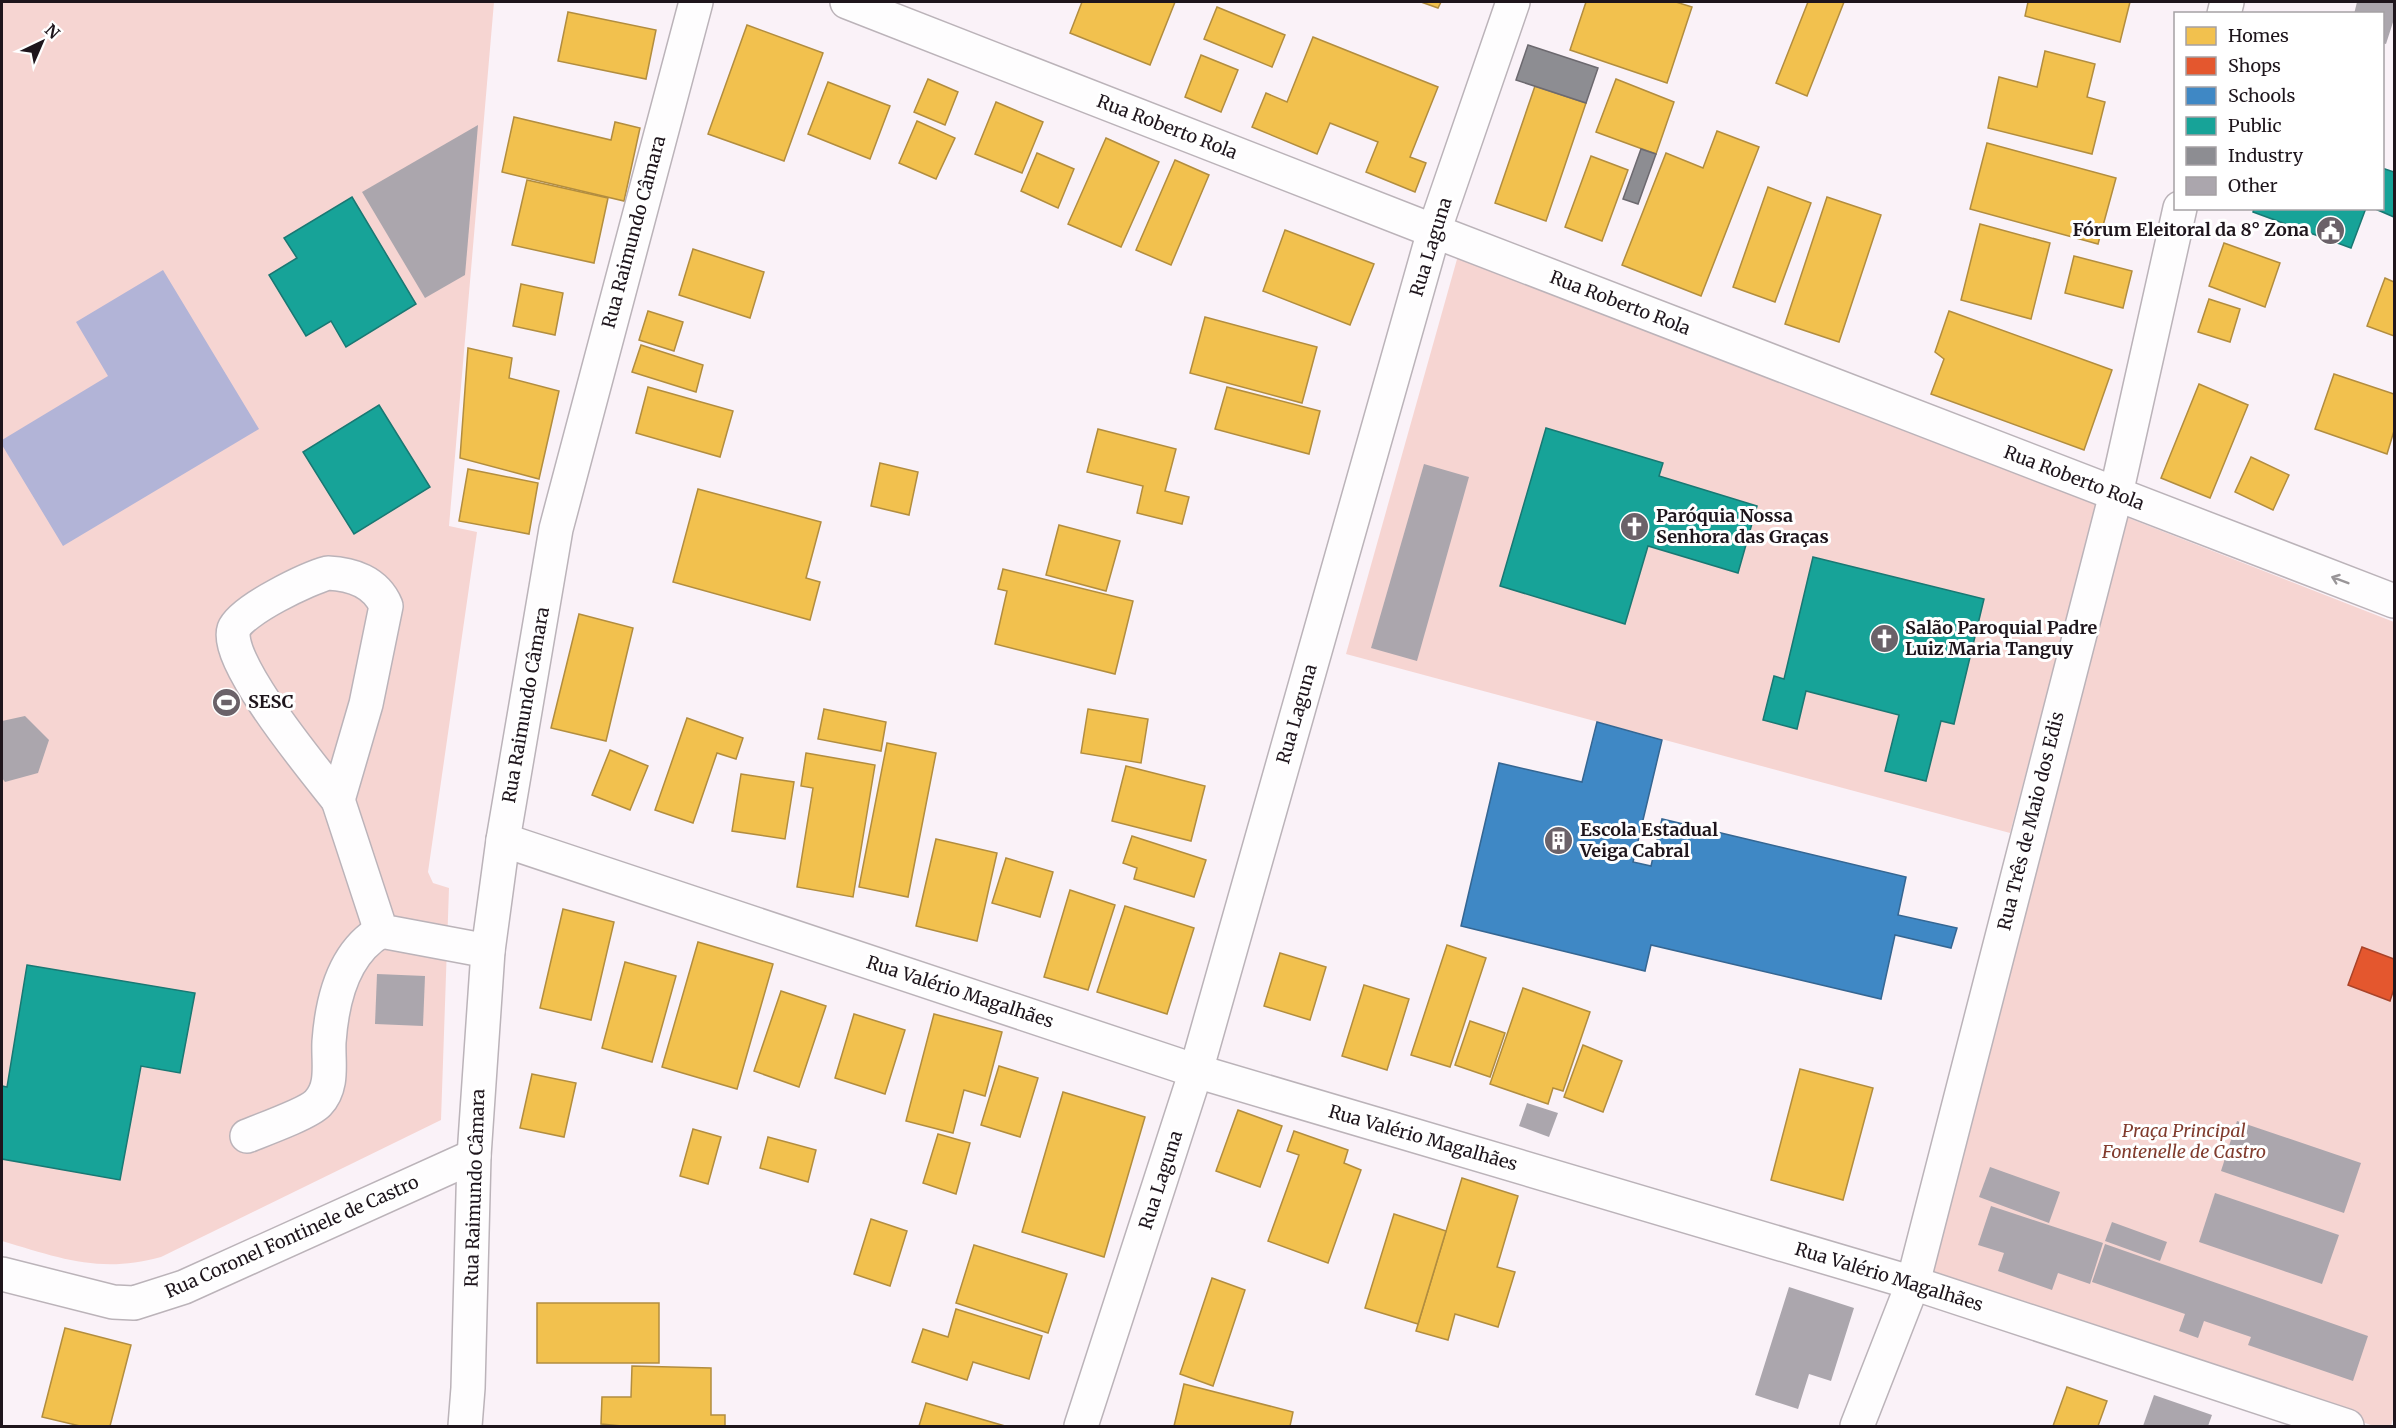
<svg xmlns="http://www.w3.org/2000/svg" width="2396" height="1428" viewBox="0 0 2396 1428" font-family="Merriweather,serif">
<rect width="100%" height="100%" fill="#faf2f8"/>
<g fill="#f6d5d2">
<path d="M2 2H494L449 526 477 532 428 872 433 883 449 888 441 1120 161 1257C100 1274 60 1258 2 1241Z"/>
<path d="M1459 252 2097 504 2010 833 1346 654Z"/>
<path d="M2126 517 2394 622V1416L2391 1426H2374L1929 1279Z"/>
</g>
<path fill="#b2b4d7" d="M163 270 259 429 63 546 2 445V440L108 376 76 322Z"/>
<g fill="#f2c14e" stroke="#b28d3f" stroke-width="1.5">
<path d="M1082 2H1175L1150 65 1070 33Z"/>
<path d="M1421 2H1441L1438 8Z"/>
<path d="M1586 2H1676L1692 7 1667 83 1570 50Z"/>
<path d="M1808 2H1844L1807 96 1776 83Z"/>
<path d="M2028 2H2130L2120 42 2025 16Z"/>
<path d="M1217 7 1285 35 1272 67 1204 39Z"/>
<path d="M568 12 656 30 646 79 558 61Z"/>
<path d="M747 25 823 53 784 161 708 134Z"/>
<path d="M1313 37 1438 87 1410 157 1426 163 1415 192 1366 172 1378 142 1330 123 1317 154 1252 127 1266 93 1287 102Z"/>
<path d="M2045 51 2095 64 2087 97 2105 102 2092 154 1988 128 1999 77 2037 87Z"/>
<path d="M1201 55 1238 70 1221 112 1185 97Z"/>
<path d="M928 79 958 92 945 125 914 112Z"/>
<path d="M1616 79 1674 102 1656 154 1596 132Z"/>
<path d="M828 82 890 106 870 159 808 134Z"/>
<path d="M1535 86 1586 103 1546 221 1495 203Z"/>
<path d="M996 102 1043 122 1022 173 975 154Z"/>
<path d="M514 117 611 140 615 122 640 128 624 201 502 172Z"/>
<path d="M917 121 955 138 936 179 899 163Z"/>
<path d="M1717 131 1759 147 1701 296 1622 265 1666 153 1703 168Z"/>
<path d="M1106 138 1159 162 1121 247 1068 224Z"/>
<path d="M1987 143 2116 178 2098 244 1970 209Z"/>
<path d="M1037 153 1074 169 1058 208 1021 191Z"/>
<path d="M1591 156 1628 170 1602 241 1565 227Z"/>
<path d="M1175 160 1209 175 1171 265 1136 250Z"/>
<path d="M527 180 608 198 594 263 512 245Z"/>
<path d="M1768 187 1811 203 1775 302 1733 287Z"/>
<path d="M1827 197 1881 215 1839 342 1785 324Z"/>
<path d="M1980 224 2050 243 2031 319 1961 300Z"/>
<path d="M1285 230 1374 264 1350 325 1263 291Z"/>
<path d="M2224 243 2280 263 2265 307 2209 286Z"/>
<path d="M693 249 764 272 750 318 679 295Z"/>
<path d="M2074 256 2132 271 2123 308 2065 293Z"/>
<path d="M2385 278 2394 282V336L2367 326Z"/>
<path d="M521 284 563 293 555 335 513 326Z"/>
<path d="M2209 299 2240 309 2230 342 2198 332Z"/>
<path d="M648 311 683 322 674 351 639 340Z"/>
<path d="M1949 311 2112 370 2084 450 1931 394 1944 359 1935 352Z"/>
<path d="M1205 317 1317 347 1302 403 1190 373Z"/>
<path d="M641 345 703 365 696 392 632 372Z"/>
<path d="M468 348 512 358 509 378 559 391 539 479 460 458Z"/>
<path d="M2334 374 2394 394V431L2387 454 2315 429Z"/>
<path d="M2199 384 2248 405 2210 498 2161 478Z"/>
<path d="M648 387 733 411 720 457 636 433Z"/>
<path d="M1227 387 1320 411 1309 454 1215 429Z"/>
<path d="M1098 429 1176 449 1165 491 1189 497 1182 524 1137 513 1143 486 1087 472Z"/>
<path d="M2251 457 2289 475 2273 510 2235 492Z"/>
<path d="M880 463 918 472 909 515 871 506Z"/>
<path d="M468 469 538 483 529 534 459 521Z"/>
<path d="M698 489 821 522 806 578 820 582 810 620 673 582Z"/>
<path d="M1059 525 1120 541 1106 591 1046 575Z"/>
<path d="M1003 569 1133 601 1115 674 995 644 1007 591 998 589Z"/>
<path d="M579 614 633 628 606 741 551 728Z"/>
<path d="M824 709 886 722 881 751 818 739Z"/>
<path d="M1088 709 1148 719 1141 763 1081 753Z"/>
<path d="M687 718 743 738 736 759 717 753 693 823 655 810Z"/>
<path d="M887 743 936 753 908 897 859 887Z"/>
<path d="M610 750 648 766 630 810 592 795Z"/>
<path d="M806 753 875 765 853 897 797 887 813 788 801 786Z"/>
<path d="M1126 766 1205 786 1191 841 1112 821Z"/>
<path d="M741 774 794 782 785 839 732 831Z"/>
<path d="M1132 836 1206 860 1194 897 1134 879 1137 868 1123 863Z"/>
<path d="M936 839 997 853 977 941 916 926Z"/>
<path d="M1006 858 1053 872 1040 917 992 903Z"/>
<path d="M1070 890 1115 905 1088 990 1044 977Z"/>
<path d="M1125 906 1194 928 1167 1014 1097 992Z"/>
<path d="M563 909 614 922 591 1020 540 1008Z"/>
<path d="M698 942 773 964 737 1089 662 1067Z"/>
<path d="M1447 945 1486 958 1450 1067 1411 1055Z"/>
<path d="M1280 953 1326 967 1310 1020 1264 1006Z"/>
<path d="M625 962 676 976 652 1062 602 1048Z"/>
<path d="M1364 985 1409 999 1387 1070 1342 1056Z"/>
<path d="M1523 988 1590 1012 1563 1091 1553 1088 1548 1104 1490 1084Z"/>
<path d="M781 991 826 1006 799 1087 754 1071Z"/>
<path d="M854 1014 905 1030 885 1094 835 1078Z"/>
<path d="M934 1014 1002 1032 985 1096 964 1090 953 1133 906 1121Z"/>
<path d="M1470 1021 1505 1033 1490 1077 1455 1065Z"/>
<path d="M1583 1045 1622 1061 1603 1112 1564 1097Z"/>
<path d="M999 1066 1038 1078 1020 1137 981 1125Z"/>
<path d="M1800 1069 1873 1088 1843 1200 1771 1180Z"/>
<path d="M532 1074 576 1083 564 1137 520 1128Z"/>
<path d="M1063 1092 1145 1117 1104 1257 1022 1232Z"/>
<path d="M1238 1110 1282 1126 1260 1187 1216 1171Z"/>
<path d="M693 1129 721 1137 708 1184 680 1176Z"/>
<path d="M1294 1131 1348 1150 1344 1163 1361 1170 1328 1263 1268 1241 1299 1155 1287 1151Z"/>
<path d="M938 1134 970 1143 956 1194 923 1183Z"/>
<path d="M768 1137 816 1150 808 1182 760 1168Z"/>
<path d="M1462 1178 1518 1196 1497 1267 1515 1272 1498 1327 1455 1314 1448 1340 1416 1331Z"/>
<path d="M1394 1214 1446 1231 1418 1324 1365 1308Z"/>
<path d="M871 1219 907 1231 890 1286 854 1274Z"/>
<path d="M974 1245 1067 1274 1048 1333 956 1303Z"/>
<path d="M1212 1278 1245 1290 1213 1386 1180 1374Z"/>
<rect x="537" y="1303" width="122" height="60"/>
<path d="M956 1309 1042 1336 1029 1379 973 1362 967 1380 912 1362 923 1329 948 1337Z"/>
<path d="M65 1328 131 1345 110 1426H80L42 1417Z"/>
<path d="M632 1366 711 1368V1415H725V1426H622L601 1424 602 1397H631Z"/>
<path d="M1184 1384 1293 1412 1290 1426H1174Z"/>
<path d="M2067 1387 2107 1401 2098 1426H2053Z"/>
<path d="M926 1403 1005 1426H919Z"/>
</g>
<path fill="#e4572e" stroke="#a94329" stroke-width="1.5" d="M2362 947 2394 959V989L2390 1001 2348 985Z"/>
<path fill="#3f88c5" stroke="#356692" stroke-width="1.5" d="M1597 722 1662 740 1633 862 1651 866 1662 819 1906 877 1898 915 1957 928 1951 948 1895 935 1881 999 1651 945 1645 971 1461 926 1499 763 1582 782Z"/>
<g fill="#17a398" stroke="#197873" stroke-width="1.5">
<path d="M2382 168 2394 172V217L2373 208H2382Z"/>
<path d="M352 197 416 304 346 347 331 321 306 336 269 275 297 258 284 238Z"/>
<path d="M2254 208H2366L2351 248 2253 212Z"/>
<path d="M379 405 430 487 354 534 303 452Z"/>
<path d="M1546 428 1663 463 1659 476 1757 506 1738 573 1648 546 1625 624 1500 586Z"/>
<path d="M1813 557 1984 599 1954 724 1941 721 1926 781 1885 771 1899 715 1806 691 1797 729 1763 720 1774 676 1784 679Z"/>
<path d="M27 965 195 993 180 1073 141 1066 120 1180 2 1159V1086L7 1087Z"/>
</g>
<g fill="#8d8d92" stroke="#6c696f" stroke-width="1.5">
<path d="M1528 45 1598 68 1586 103 1516 80Z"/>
<path d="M1641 149 1656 154 1638 204 1623 199Z"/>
</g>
<g fill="#aba6ad">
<path d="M2357 2H2394V19L2386 44 2382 43V14H2354Z"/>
<path d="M478 125 465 275 425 298 362 192Z"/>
<path d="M1424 464 1469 477 1417 661 1371 648Z"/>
<path d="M25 716 49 740 38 773 5 782 2 778V721Z"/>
<path d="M377 974 425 976 423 1026 375 1024Z"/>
<path d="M1527 1103 1558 1113 1549 1137 1519 1126Z"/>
<path d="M2237 1121 2361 1163 2344 1213 2221 1171Z"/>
<path d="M1990 1167 2060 1192 2049 1223 1979 1197Z"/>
<path d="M2215 1193 2339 1235 2322 1284 2199 1242Z"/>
<path d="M1991 1206 2103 1243 2090 1284 2058 1273 2052 1290 1998 1271 2004 1253 1978 1245Z"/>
<path d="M2112 1222 2167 1242 2160 1261 2105 1241Z"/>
<path d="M2105 1244 2368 1336 2353 1381 2248 1345 2251 1337 2204 1321 2198 1338 2179 1331 2185 1314 2092 1282Z"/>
<path d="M1789 1287 1854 1308 1831 1381 1809 1374 1798 1409 1755 1395Z"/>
<path d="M2154 1395 2212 1415 2208 1426H2143Z"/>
</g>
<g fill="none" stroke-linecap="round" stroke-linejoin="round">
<defs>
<g id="minor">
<path d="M847 2 1434 231 2394 601"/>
<path d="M2224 14 2227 2"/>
<path d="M328 573C352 574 376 582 386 606L366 704 338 800C317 773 223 661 234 629 241 610 309 578 328 573Z"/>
<path d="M338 800 381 931 488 951"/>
<path d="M503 840 1196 1071 1913 1283 2347 1426"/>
<path d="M247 1136C262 1130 309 1113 318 1103 334 1086 328 1063 329 1042 332 1000 343 953 381 931"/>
<path d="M2 1274 113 1302 134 1303 184 1287 474 1156"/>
<path d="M465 1426 468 1388 474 1156 488 951 503 840 556 529 696 2"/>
<path d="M1081 1426 1196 1071 1434 231 1513 2"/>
<path d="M1857 1426 1913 1283 2116 494 2180 208"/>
</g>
</defs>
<use href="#minor" stroke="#bbb3b9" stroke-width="36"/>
<use href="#minor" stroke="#fefdfe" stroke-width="33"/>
</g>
<defs><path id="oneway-shaft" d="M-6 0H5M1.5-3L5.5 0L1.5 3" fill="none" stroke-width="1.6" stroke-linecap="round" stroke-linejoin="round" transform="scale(1.5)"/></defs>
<use stroke="#999598" href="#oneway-shaft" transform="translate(2340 580) rotate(-159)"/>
<defs>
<symbol id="civic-disc" viewBox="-11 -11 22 22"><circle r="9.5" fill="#6b6269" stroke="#fff"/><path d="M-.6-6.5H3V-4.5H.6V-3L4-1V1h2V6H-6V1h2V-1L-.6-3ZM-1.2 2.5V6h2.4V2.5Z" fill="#fff"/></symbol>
<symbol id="church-disc" viewBox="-11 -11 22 22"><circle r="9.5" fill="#6b6269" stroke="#fff"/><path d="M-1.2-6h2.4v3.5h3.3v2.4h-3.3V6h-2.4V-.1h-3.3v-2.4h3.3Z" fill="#fff"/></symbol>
<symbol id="stadium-disc" viewBox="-11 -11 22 22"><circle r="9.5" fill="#6b6269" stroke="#fff"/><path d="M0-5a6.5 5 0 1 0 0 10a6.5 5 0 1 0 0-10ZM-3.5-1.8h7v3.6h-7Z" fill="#fff"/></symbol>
<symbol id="building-disc" viewBox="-11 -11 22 22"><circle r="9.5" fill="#6b6269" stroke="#fff"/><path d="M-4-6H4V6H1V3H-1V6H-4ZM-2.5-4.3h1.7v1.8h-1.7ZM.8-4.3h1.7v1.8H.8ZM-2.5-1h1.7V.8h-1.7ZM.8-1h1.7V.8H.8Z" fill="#fff"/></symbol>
</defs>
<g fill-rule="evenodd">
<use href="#civic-disc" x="2314" y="214" width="33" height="33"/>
<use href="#church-disc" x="1618" y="510" width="33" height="33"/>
<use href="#church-disc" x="1868" y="622" width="33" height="33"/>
<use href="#stadium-disc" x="210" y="686" width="33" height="33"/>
<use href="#building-disc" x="1542" y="824" width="33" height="33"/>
</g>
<g text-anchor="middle" stroke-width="6" stroke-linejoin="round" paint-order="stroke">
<g font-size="18" fill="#1e151c" stroke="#fff">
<text transform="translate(1167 127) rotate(21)" y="6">Rua Roberto Rola</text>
<text transform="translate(634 232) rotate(-75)" y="6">Rua Raimundo Câmara</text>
<text transform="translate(1431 247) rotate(-73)" y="6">Rua Laguna</text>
<text transform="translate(1620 303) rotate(21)" y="6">Rua Roberto Rola</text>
<text transform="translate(2074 478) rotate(21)" y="6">Rua Roberto Rola</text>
<text transform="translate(526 705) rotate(-80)" y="6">Rua Raimundo Câmara</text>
<text transform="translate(1297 714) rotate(-74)" y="6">Rua Laguna</text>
<text transform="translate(2031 821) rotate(-76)" y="6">Rua Três de Maio dos Edis</text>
<text transform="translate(960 992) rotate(18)" y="6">Rua Valério Magalhães</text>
<text transform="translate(1423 1138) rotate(16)" y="6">Rua Valério Magalhães</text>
<text transform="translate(1161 1180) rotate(-72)" y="6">Rua Laguna</text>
<text transform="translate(475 1188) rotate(-88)" y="6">Rua Raimundo Câmara</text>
<text transform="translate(292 1237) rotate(-24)" y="6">Rua Coronel Fontinele de Castro</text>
<text transform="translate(1889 1277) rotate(17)" y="6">Rua Valério Magalhães</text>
</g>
<g font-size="18" font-weight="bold" fill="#1e151c" stroke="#fff" text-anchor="start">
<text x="2309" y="236" text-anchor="end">Fórum Eleitoral da 8° Zona</text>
<text x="1656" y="522">Paróquia Nossa<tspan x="1656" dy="21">Senhora das Graças</tspan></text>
<text x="1905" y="634">Salão Paroquial Padre<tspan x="1905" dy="21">Luiz Maria Tanguy</tspan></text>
<text x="248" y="708">SESC</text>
<text x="1580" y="836">Escola Estadual<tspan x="1580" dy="21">Veiga Cabral</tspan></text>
</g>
<g font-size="18" font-style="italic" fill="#813c2e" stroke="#fff">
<text x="2184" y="1137">Praça Principal<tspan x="2184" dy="21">Fontenelle de Castro</tspan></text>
</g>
</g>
<rect width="2396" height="1428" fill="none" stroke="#1e151c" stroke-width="6"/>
<rect x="2174" y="12" width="210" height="198" fill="#ffffff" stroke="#a5a1a4" stroke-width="1.5"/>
<rect x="2186" y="27" width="30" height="18" fill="#f2c14e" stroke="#a5a1a4" stroke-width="1.5"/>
<text x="2228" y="42" font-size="18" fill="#1e151c">Homes</text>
<rect x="2186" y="57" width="30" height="18" fill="#e4572e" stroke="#a5a1a4" stroke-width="1.5"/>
<text x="2228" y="72" font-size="18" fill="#1e151c">Shops</text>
<rect x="2186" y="87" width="30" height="18" fill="#3f88c5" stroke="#a5a1a4" stroke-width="1.5"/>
<text x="2228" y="102" font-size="18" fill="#1e151c">Schools</text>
<rect x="2186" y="117" width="30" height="18" fill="#17a398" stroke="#a5a1a4" stroke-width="1.5"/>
<text x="2228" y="132" font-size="18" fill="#1e151c">Public</text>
<rect x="2186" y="147" width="30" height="18" fill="#8d8d92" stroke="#a5a1a4" stroke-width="1.5"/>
<text x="2228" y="162" font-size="18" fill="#1e151c">Industry</text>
<rect x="2186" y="177" width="30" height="18" fill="#aba6ad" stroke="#a5a1a4" stroke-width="1.5"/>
<text x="2228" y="192" font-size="18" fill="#1e151c">Other</text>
<g transform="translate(42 42) rotate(44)" stroke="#ffffff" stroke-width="4.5" paint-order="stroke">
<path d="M0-4.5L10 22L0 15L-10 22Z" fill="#1e151c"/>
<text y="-9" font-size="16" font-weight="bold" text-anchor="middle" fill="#1e151c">N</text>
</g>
</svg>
